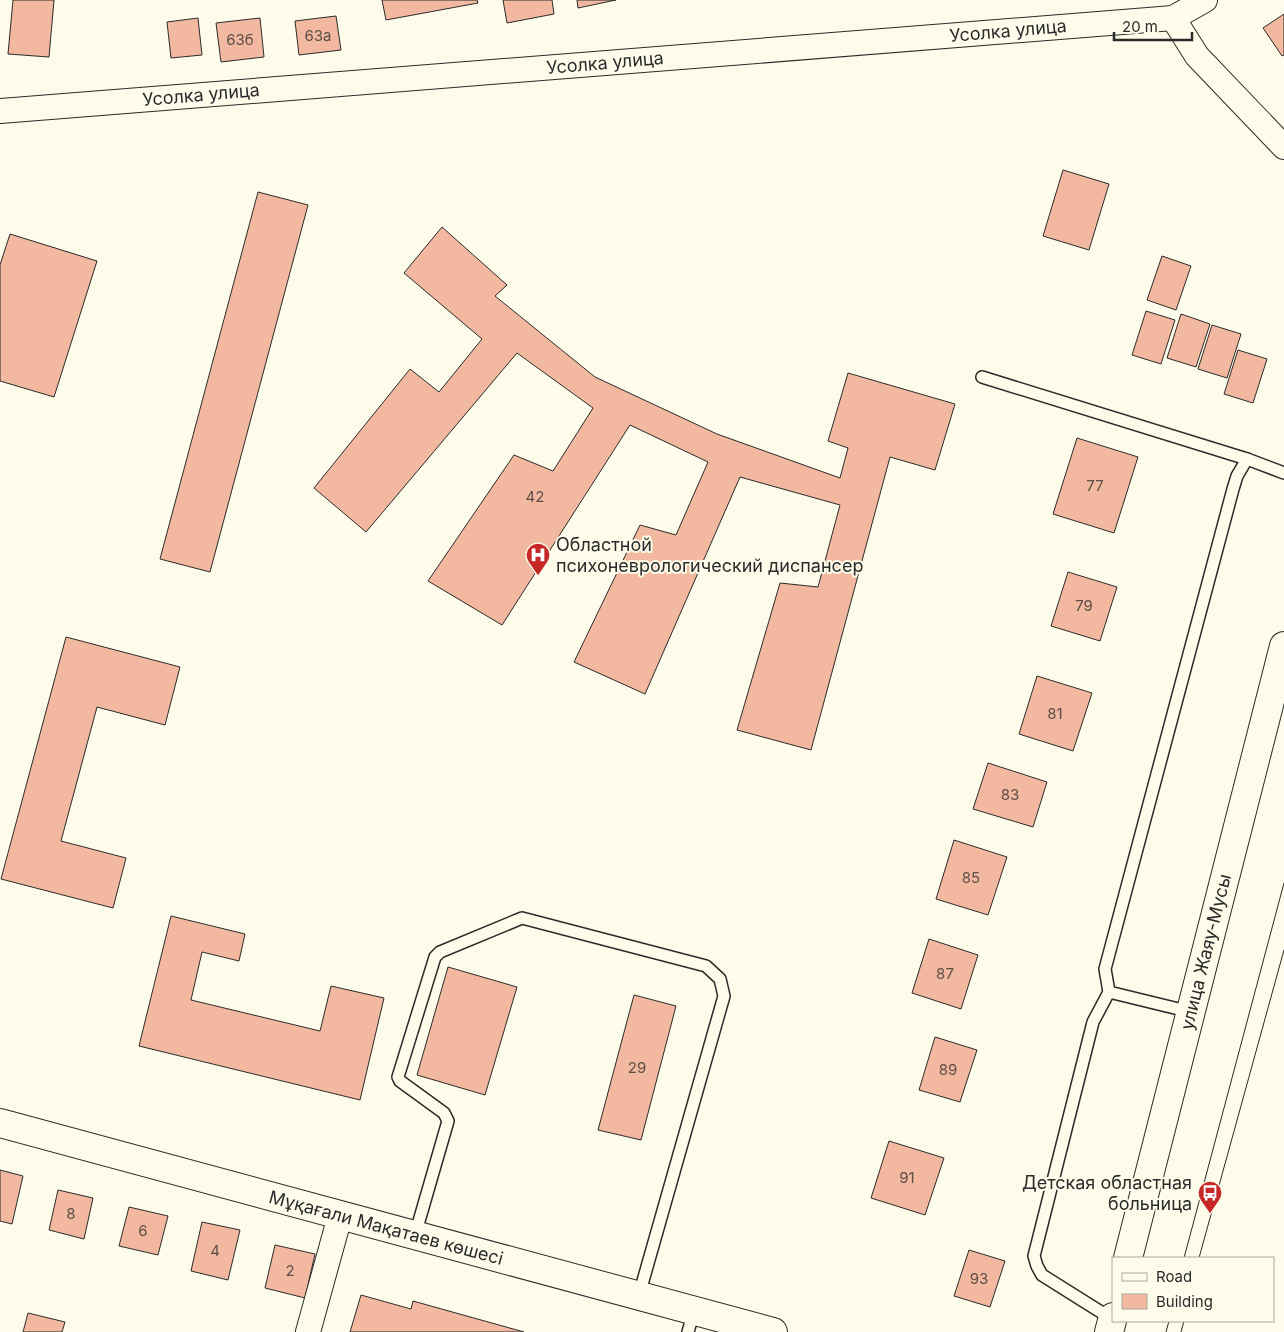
<svg xmlns="http://www.w3.org/2000/svg" width="1284" height="1332" viewBox="0 0 1284 1332" font-family="Inter,sans-serif">
<rect width="100%" height="100%" fill="#fdfbea"/>
<g fill="#f2b8a0" stroke="#2b2b2b">
<path d="M13 0H54L49 57 8 54Z"/>
<path d="M382 0H477L478 3 386 20Z"/>
<path d="M503 0H552L554 14 507 23Z"/>
<path d="M577 0H616L578 8Z"/>
<path d="M1284 14V55L1282 56 1263 28Z"/>
<path d="M336 16 341 50 299 55 295 21Z"/>
<path d="M198 18 202 55 171 58 167 22Z"/>
<path d="M260 18 264 57 221 62 216 23Z"/>
<path d="M1063 170 1109 184 1089 250 1043 236Z"/>
<path d="M258 192 308 205 210 572 160 559Z"/>
<path d="M442 227 507 285 495 296 595 377 717 434 840 478 848 448 828 441 848 373 955 404 935 470 890 457 811 750 737 730 780 583 818 587 840 505 740 477 645 694 574 662 640 525 676 535 708 462 630 425 502 625 428 581 514 455 553 471 593 408 517 353 366 532 314 488 410 369 439 392 482 339 404 273Z"/>
<path d="M10 234 97 261 54 397 0 381V265Z"/>
<path d="M1162 256 1191 266 1176 310 1147 300Z"/>
<path d="M1146 311 1175 320 1161 364 1132 355Z"/>
<path d="M1181 314 1210 324 1196 367 1167 358Z"/>
<path d="M1212 325 1241 334 1227 378 1198 369Z"/>
<path d="M1238 350 1267 359 1253 403 1224 394Z"/>
<path d="M1077 438 1138 457 1114 533 1053 514Z"/>
<path d="M1068 572 1117 587 1100 641 1051 626Z"/>
<path d="M66 637 180 667 165 725 97 707 61 841 126 858 113 908 1 879Z"/>
<path d="M1037 676 1092 693 1073 751 1019 734Z"/>
<path d="M988 763 1047 782 1033 827 973 809Z"/>
<path d="M954 840 1007 857 988 915 936 899Z"/>
<path d="M171 916 245 934 239 961 202 952 191 1000 320 1031 331 986 384 998 360 1100 139 1046Z"/>
<path d="M929 939 978 955 961 1009 912 993Z"/>
<path d="M448 967 517 987 485 1095 417 1075Z"/>
<path d="M634 995 676 1006 641 1140 598 1130Z"/>
<path d="M935 1037 977 1050 960 1102 919 1090Z"/>
<path d="M889 1141 944 1158 925 1215 871 1198Z"/>
<path d="M0 1170 23 1176 12 1224 0 1221Z"/>
<path d="M58 1190 93 1198 84 1239 49 1230Z"/>
<path d="M129 1207 168 1216 158 1255 119 1246Z"/>
<path d="M202 1222 240 1230 228 1280 191 1271Z"/>
<path d="M275 1245 315 1254 305 1298 265 1288Z"/>
<path d="M969 1250 1005 1261 990 1307 954 1296Z"/>
<path d="M361 1295 411 1309 413 1301 524 1332H350Z"/>
<path d="M28 1313 65 1322 62 1332H23Z"/>
</g>
<g fill="none" stroke-linecap="round" stroke-linejoin="round">
<defs>
<g id="lane">
<path d="M982 377 1247 459 1284 473"/>
<path d="M1109 992 1093 1022 1034 1256 1037 1266 1042 1275 1112 1319"/>
<path d="M1191 1012 1109 992 1105 969 1233 489 1237 476 1247 459"/>
<path d="M415 1235 448 1121 444 1113 400 1081 398 1077 435 957 440 952 522 918 706 966 720 979 724 996 639 1295"/>
<path d="M688 1332 694 1311"/>
</g>
<g id="street">
<path d="M1173 18 1197 56 1284 147"/>
<path d="M0 111 1173 18 1205 0"/>
<path d="M308 1332 340 1216"/>
</g>
<g id="secondary">
<path d="M0 1123 773 1332"/>
<path d="M1128 1258 1284 646"/>
<path d="M1109 1332 1113 1317"/>
</g>
</defs>
<use href="#lane" stroke="#2b2b2b" stroke-width="14"/>
<use href="#street" stroke="#2b2b2b" stroke-width="26"/>
<use href="#secondary" stroke="#2b2b2b" stroke-width="30"/>
<use href="#lane" stroke="#fdfbea" stroke-width="11"/>
<use href="#street" stroke="#fdfbea" stroke-width="24"/>
<use href="#secondary" stroke="#fdfbea" stroke-width="28"/>
<g stroke="#2b2b2b" stroke-width="1">
<path d="M1184 1258 1284 883"/>
<path d="M1199 1258 1284 950"/>
<path d="M1166 1332 1169 1321"/>
<path d="M1181 1332 1184 1321"/>
</g>
</g>
<defs>
<symbol id="hospital-pin" viewBox="-11 -11 22 30"><path d="M0 17L-7.5 6A9.5 9.5 0 1 1 7.5 6Z" fill="#c62828" stroke="#fdfbea"/><path d="M-5-5h3v3.5h4V-5h3V5h-3V1.5h-4V5h-3Z" fill="#fff"/></symbol>
<symbol id="bus-pin" viewBox="-11 -11 22 30"><path d="M0 17L-7.5 6A9.5 9.5 0 1 1 7.5 6Z" fill="#c62828" stroke="#fdfbea"/><path d="M-5-6H5V4H4V6H2V4H-2V6H-4V4H-5ZM-3.5-4V0h7V-4ZM-3.5 1.2v1.5H-2V1.2ZM2 1.2v1.5H3.5V1.2Z" fill="#fff"/></symbol>
</defs>
<g fill-rule="evenodd">
<use href="#hospital-pin" x="524" y="541" width="28" height="38"/>
<use href="#bus-pin" x="1196" y="1179" width="28" height="38"/>
</g>
<g text-anchor="middle" stroke-width="4" stroke-linejoin="round" paint-order="stroke">
<g font-size="15" fill="#5d4e48">
<text x="318" y="41">63а</text>
<text x="240" y="45">63б</text>
<text x="1095" y="491">77</text>
<text x="535" y="502">42</text>
<text x="1084" y="611">79</text>
<text x="1055" y="719">81</text>
<text x="1010" y="800">83</text>
<text x="971" y="883">85</text>
<text x="945" y="979">87</text>
<text x="637" y="1073">29</text>
<text x="948" y="1075">89</text>
<text x="907" y="1183">91</text>
<text x="71" y="1219">8</text>
<text x="143" y="1236">6</text>
<text x="215" y="1256">4</text>
<text x="290" y="1276">2</text>
<text x="979" y="1284">93</text>
</g>
<g font-size="18" fill="#2b2b2b" stroke="#fdfbea">
<text transform="translate(1008 31) rotate(-5)" y="6">Усолка улица</text>
<text transform="translate(605 63) rotate(-5)" y="6">Усолка улица</text>
<text transform="translate(201 95) rotate(-5)" y="6">Усолка улица</text>
<text transform="translate(1206 952) rotate(-76)" y="6">улица Жаяу-Мусы</text>
<text transform="translate(386 1228) rotate(15)" y="6">Мұқағали Мақатаев көшесі</text>
</g>
<g font-size="18" fill="#2b2b2b" stroke="#fdfbea" text-anchor="start">
<text x="556" y="551">Областной<tspan x="556" dy="21">психоневрологический диспансер</tspan></text>
<text x="1192" y="1189" text-anchor="end">Детская областная<tspan x="1192" dy="21">больница</tspan></text>
</g>
</g>
<rect x="1112" y="1257" width="162" height="65" fill="#fdfbea" stroke="#a9a89e"/>
<rect x="1122" y="1273" width="25" height="8" fill="#fdfbea" stroke="#a9a89e"/>
<text x="1156" y="1282" font-size="15" fill="#2b2b2b">Road</text>
<rect x="1122" y="1294" width="25" height="15" fill="#f2b8a0" stroke="#a9a89e"/>
<text x="1156" y="1307" font-size="15" fill="#2b2b2b">Building</text>
<path d="M1114 32v8h78v-8" fill="none" stroke="#2b2b2b" stroke-width="2.5"/>
<text x="1122" y="32" font-size="15" fill="#2b2b2b" stroke="#fdfbea" stroke-width="4" paint-order="stroke">20 m</text>
</svg>
